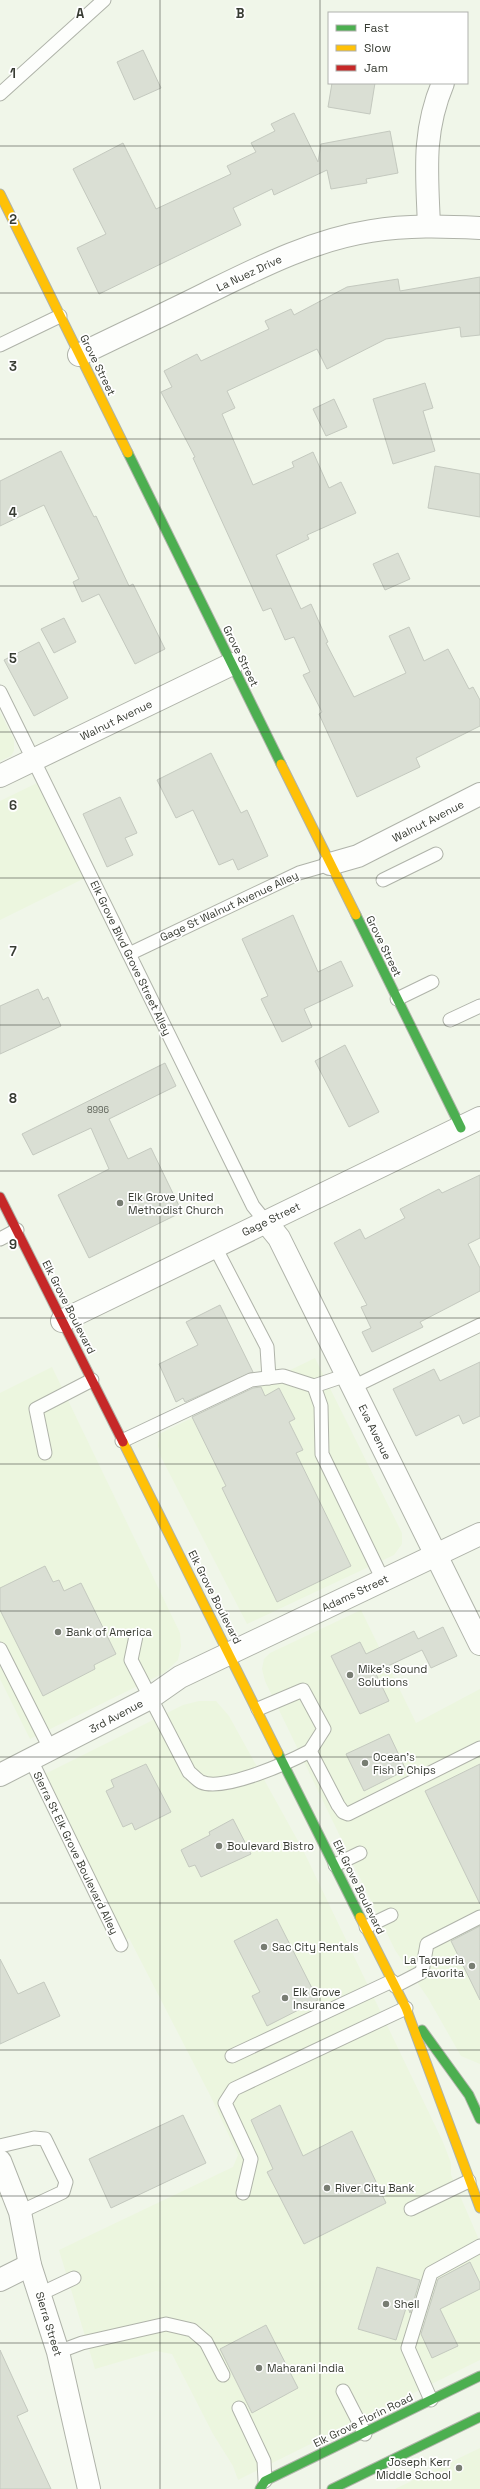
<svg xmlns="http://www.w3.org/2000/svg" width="480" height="2489" viewBox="0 0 480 2489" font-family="'Space Grotesk',sans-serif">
<rect width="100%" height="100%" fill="#f0f6e9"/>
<g fill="#ecf6df">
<path d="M0 712 14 740V751L11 756 0 761Z"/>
<path d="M39 782 85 878 0 920V801Z"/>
<path d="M315 1358 402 1533V1544L394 1555 247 1624 161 1457 158 1446 159 1434Z"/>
<path d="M52 1367 180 1633 181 1646 178 1660 164 1673 30 1739 0 1679V1393Z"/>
<path d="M361 1610 416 1723 480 1689V2064L461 2056 428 1998 395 1950 265 1681 262 1669 264 1659 270 1653Z"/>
<path d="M199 1701H216L229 1716 303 1850 443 2142 451 2163V2175L480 2242V2360L238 2480 233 2466 213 2434 172 2354 156 2351 95 2369 59 2250 233 2167 238 2155 211 2097 129 1938 114 1949 35 1779 183 1705Z"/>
<path d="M480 2448V2489H395Z"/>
</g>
<g fill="#dadfd4" stroke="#c4c9bf">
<path d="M143 50 161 88 134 100 117 62Z"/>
<path d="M332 83H375L370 114 328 107Z"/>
<path d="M294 113 318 162 321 144 390 131 398 173 366 179 367 183 331 189 327 170 274 195 272 189 233 208 241 225 99 294 77 248 106 234 73 169 123 143 156 209 231 174 227 166 256 152 251 143 275 131 271 124Z"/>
<path d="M480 277V335L461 337 460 327 386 339 327 369 317 349 227 391 235 408 222 414 253 485 294 467 292 462 313 452 329 488 341 482 356 513 307 535 309 539 276 555 301 609 311 604 328 642 326 643 354 697 406 673 389 636 409 627 424 661 448 649 469 689 473 687 480 700V726L416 758 420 767 357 797 319 714 322 712 303 675 310 672 294 637 285 640 271 608 263 611 193 458 195 457 161 392 172 387 164 371 197 354 201 361 269 329 265 321 291 309 294 315 347 287 398 279 400 291Z"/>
<path d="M425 383 433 408 423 411 435 451 393 464 373 399Z"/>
<path d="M334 399 347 427 326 436 313 409Z"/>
<path d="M61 451 94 517 96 516 129 586 133 584 165 649 135 664 99 594 82 602 73 582 79 579 44 505 0 526V481Z"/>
<path d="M435 466 480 474V517L428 508Z"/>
<path d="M398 553 410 579 385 590 373 564Z"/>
<path d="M64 618 76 642 54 653 41 629Z"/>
<path d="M39 642 68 698 34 716 4 660Z"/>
<path d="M211 753 241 813 247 810 268 856 238 870 233 859 219 865 193 810 176 818 157 780Z"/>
<path d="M120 797 137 833 125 838 133 855 107 867 83 814Z"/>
<path d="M293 915 318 972 341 961 353 986 304 1009 312 1027 282 1042 261 999 268 996 242 939Z"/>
<path d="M38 989 43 1000 48 997 61 1026 0 1054V1006Z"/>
<path d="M345 1045 379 1112 349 1127 315 1061Z"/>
<path d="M165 1063 176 1086 109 1119 128 1159 151 1148 182 1212 89 1258 58 1195 109 1169 91 1128 33 1155 22 1134Z"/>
<path d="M480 1175V1238L468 1244 480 1268V1291L420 1322 423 1327 372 1352 362 1332 371 1328 361 1307 367 1305 334 1243 360 1229 365 1239 405 1218 400 1209 439 1189 442 1193Z"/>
<path d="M220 1305 253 1372 185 1402 183 1398 176 1402 159 1364 198 1345 186 1322Z"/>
<path d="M480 1362V1416L463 1424 459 1415 416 1436 393 1389 434 1369 440 1381Z"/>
<path d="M261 1387 265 1396 279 1388 295 1419 289 1422 303 1450 296 1453 351 1566 277 1602 222 1488 226 1486 192 1417 253 1388Z"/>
<path d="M45 1566 53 1582 59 1580 64 1591 81 1583 116 1654 94 1665 95 1669 43 1696 0 1610V1588Z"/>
<path d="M443 1627 457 1656 431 1668 422 1650 375 1672 389 1701 360 1714 331 1656 360 1642 366 1654 414 1631 418 1639Z"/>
<path d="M389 1734 406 1770 364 1791 346 1754Z"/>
<path d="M146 1764 171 1812 135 1830 132 1823 123 1827 106 1791 114 1787 111 1780Z"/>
<path d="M480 1764V1904L425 1791Z"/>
<path d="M233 1819 251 1854 201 1877 195 1865 189 1867 181 1850 210 1835 209 1832Z"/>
<path d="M277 1919 318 2000 267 2026 252 1996 260 1992 234 1941Z"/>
<path d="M480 1926V2000L451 1941Z"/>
<path d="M0 1959 18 1994 44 1982 60 2016 0 2044Z"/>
<path d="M280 2105 303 2156 352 2131 386 2203 304 2244 267 2172 273 2169 251 2120Z"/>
<path d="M183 2115 206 2163 111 2208 89 2159Z"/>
<path d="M470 2262 480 2283V2289L440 2309 458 2346 432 2358 421 2334 438 2279Z"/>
<path d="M377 2267 420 2280 410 2313 407 2305 396 2340 358 2329Z"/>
<path d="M266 2325 298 2388 252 2413 220 2349Z"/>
<path d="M0 2350 28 2411 17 2416 51 2489H0Z"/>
</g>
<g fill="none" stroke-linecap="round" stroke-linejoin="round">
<defs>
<g id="lane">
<path d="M0 94 104 0"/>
<path d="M0 345 60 316"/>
<path d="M0 692 253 1206 266 1222"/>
<path d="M383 880 436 854"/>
<path d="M129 954 299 873 330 864"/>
<path d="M397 999 432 982"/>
<path d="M450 1020 480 1006"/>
<path d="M0 1239 17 1230"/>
<path d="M215 1247 267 1347 269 1378"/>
<path d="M347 1375 314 1386 321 1406 322 1454 383 1580"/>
<path d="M353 1387 480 1325"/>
<path d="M122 1441 251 1380 283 1376 314 1386"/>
<path d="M45 1453 36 1409 92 1380"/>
<path d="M136 1636 131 1660 189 1772C193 1775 197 1780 201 1782 224 1792 289 1762 310 1751L338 1805 343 1812 348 1814 480 1748"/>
<path d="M0 1649 51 1750"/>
<path d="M258 1709 303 1690 324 1729 310 1751"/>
<path d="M31 1760 121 1945"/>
<path d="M335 1865 360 1853"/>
<path d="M366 1927 391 1915"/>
<path d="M395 1986 422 1972 427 1944 480 1917"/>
<path d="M232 2056 392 1981"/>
<path d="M0 2146 34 2138 45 2139 66 2182 63 2192 20 2212"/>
<path d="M243 2193 251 2159 225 2103 234 2089 406 2008"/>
<path d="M411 2209 469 2181"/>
<path d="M40 2294 74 2278"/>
<path d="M58 2352 82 2343 166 2324 192 2330 206 2342 223 2375"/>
<path d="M343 2391 365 2434"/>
<path d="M431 2400 408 2348 431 2273 480 2246"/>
<path d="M239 2408 264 2461 265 2481"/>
</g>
<g id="street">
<path d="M429 226C427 173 422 133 443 83"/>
<path d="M79 355C122 334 165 314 207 293 260 267 313 240 371 231 408 225 443 226 480 228"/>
<path d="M0 776 232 664"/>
<path d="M330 864 358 856 480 794"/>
<path d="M266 1222 279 1238 480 1644"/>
<path d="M62 1321 480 1118"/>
<path d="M0 1775 150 1698 180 1677 480 1534"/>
<path d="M0 2161 20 2212 30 2265 58 2352 89 2489"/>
<path d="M0 2280 30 2265"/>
</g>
<g id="fast">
<path d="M128 453 281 764"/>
<path d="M356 915 461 1128"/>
<path d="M278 1753 360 1917"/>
<path d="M422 2030 469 2095 480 2119"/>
<path d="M260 2489 265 2481 480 2376"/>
<path d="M332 2489 480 2417"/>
</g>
<g id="slow">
<path d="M0 194 128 453"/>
<path d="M281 764 356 915"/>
<path d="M123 1442 278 1753"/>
<path d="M360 1917 406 2008 480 2208"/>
</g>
<path id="jam" d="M0 1197 123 1442"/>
</defs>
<use href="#lane" stroke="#afb3a9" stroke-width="15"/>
<use href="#street" stroke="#afb3a9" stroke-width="24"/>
<use href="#fast" stroke="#afb3a9" stroke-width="11"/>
<use href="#slow" stroke="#afb3a9" stroke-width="11"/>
<use href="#jam" stroke="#afb3a9" stroke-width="11"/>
<use href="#lane" stroke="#fdfefc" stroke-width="13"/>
<use href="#street" stroke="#fdfefc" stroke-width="22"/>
<use href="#fast" stroke="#4caf50" stroke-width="9"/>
<use href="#slow" stroke="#ffc107" stroke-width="9"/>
<use href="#jam" stroke="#c62828" stroke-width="9"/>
</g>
<path fill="none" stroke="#383c33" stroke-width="1" stroke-opacity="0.55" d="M160 0V2489M320 0V2489M0 146H480M0 293H480M0 439H480M0 586H480M0 732H480M0 878H480M0 1025H480M0 1171H480M0 1318H480M0 1464H480M0 1611H480M0 1757H480M0 1903H480M0 2050H480M0 2196H480M0 2343H480"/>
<g fill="#787d73" stroke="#fff" stroke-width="1.5">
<circle cx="120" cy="1203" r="4"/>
<circle cx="58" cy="1632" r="4"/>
<circle cx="350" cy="1675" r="4"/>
<circle cx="365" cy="1763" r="4"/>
<circle cx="219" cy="1846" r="4"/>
<circle cx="264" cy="1947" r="4"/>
<circle cx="472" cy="1966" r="4"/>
<circle cx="285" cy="1998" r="4"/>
<circle cx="327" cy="2188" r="4"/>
<circle cx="386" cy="2304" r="4"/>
<circle cx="259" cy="2368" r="4"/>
<circle cx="459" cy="2468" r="4"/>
</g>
<g text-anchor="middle" stroke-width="3.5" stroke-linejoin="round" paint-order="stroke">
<g font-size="9" fill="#61665c">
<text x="98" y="1113">8996</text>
</g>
<g font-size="11" fill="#383c33" stroke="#fff">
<text transform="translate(249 273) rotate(-25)" y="4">La Nuez Drive</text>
<text transform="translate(98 365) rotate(64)" y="4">Grove Street</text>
<text transform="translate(241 656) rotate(64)" y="4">Grove Street</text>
<text transform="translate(116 720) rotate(-26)" y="4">Walnut Avenue</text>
<text transform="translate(428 821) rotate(-27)" y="4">Walnut Avenue</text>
<text transform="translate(229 906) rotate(-25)" y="4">Gage St Walnut Avenue Alley</text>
<text transform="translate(384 946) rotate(64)" y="4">Grove Street</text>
<text transform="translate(131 958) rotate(64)" y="4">Elk Grove Blvd Grove Street Alley</text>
<text transform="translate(271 1219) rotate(-26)" y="4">Gage Street</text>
<text transform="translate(69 1307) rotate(63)" y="4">Elk Grove Boulevard</text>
<text transform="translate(375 1432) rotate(64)" y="4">Eva Avenue</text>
<text transform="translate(355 1593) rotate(-25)" y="4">Adams Street</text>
<text transform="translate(215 1597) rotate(63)" y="4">Elk Grove Boulevard</text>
<text transform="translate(116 1716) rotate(-28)" y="4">3rd Avenue</text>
<text transform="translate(76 1853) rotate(64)" y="4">Sierra St Elk Grove Boulevard Alley</text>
<text transform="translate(359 1887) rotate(64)" y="4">Elk Grove Boulevard</text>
<text transform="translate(49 2324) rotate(73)" y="4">Sierra Street</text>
<text transform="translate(363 2420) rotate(-26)" y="4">Elk Grove Florin Road</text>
</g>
<g font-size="11" fill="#383c33" stroke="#fff" text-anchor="start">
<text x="128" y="1201">Elk Grove United<tspan x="128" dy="13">Methodist Church</tspan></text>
<text x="66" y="1636">Bank of America</text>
<text x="358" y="1673">Mike's Sound<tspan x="358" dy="13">Solutions</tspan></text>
<text x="373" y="1761">Ocean's<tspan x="373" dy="13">Fish &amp; Chips</tspan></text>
<text x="227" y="1850">Boulevard Bistro</text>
<text x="272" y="1951">Sac City Rentals</text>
<text x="464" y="1964" text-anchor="end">La Taqueria<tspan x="464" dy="13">Favorita</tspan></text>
<text x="293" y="1996">Elk Grove<tspan x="293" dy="13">Insurance</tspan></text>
<text x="335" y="2192">River City Bank</text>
<text x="394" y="2308">Shell</text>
<text x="267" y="2372">Maharani India</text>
<text x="451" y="2466" text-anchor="end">Joseph Kerr<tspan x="451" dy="13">Middle School</tspan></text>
</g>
</g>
<g font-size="13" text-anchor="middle" font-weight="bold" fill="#383c33" stroke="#fff" stroke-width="3.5" stroke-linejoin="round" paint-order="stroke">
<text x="80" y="18">A</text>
<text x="240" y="18">B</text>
<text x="13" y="78">1</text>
<text x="13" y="224">2</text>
<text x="13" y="371">3</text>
<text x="13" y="517">4</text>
<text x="13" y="663">5</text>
<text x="13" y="810">6</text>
<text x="13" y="956">7</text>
<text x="13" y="1103">8</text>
<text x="13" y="1249">9</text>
</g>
<rect x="328" y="12" width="140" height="72" fill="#ffffff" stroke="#afb1ad"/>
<rect x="336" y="25" width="20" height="6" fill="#4caf50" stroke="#afb1ad"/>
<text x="364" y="32" font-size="12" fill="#383c33">Fast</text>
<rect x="336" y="45" width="20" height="6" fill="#ffc107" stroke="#afb1ad"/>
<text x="364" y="52" font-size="12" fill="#383c33">Slow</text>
<rect x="336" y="65" width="20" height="6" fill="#c62828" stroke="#afb1ad"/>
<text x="364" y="72" font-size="12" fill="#383c33">Jam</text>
</svg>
